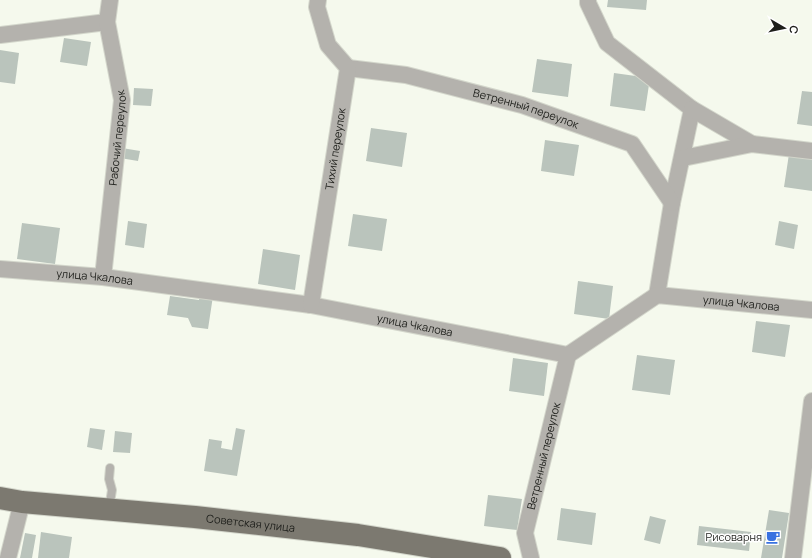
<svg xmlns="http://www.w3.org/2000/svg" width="812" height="558" viewBox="0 0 812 558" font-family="Manrope,sans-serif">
<rect width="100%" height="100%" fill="#f5f9ed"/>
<g fill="#bac4bc">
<path d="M608 0H647L646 10 607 7Z"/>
<path d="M64 38 91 42 87 66 60 62Z"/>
<path d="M0 50 19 53 15 84 0 82Z"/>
<path d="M537 59 572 64 568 97 532 92Z"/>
<path d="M614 73 650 78 645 111 610 106Z"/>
<path d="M134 88 153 89 151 106 133 105Z"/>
<path d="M802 91 812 92V126L797 124Z"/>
<path d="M371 128 407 133 402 167 366 161Z"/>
<path d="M545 140 579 145 574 176 541 171Z"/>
<path d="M122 148 140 151 138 161 120 158Z"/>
<path d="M789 154 812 157V191L784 187Z"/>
<path d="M353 214 387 219 382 251 348 246Z"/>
<path d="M128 221 147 224 144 248 125 245Z"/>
<path d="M779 221 798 225 794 249 775 245Z"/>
<path d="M22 223 60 228 55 264 17 259Z"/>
<path d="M263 249 300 255 295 290 258 284Z"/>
<path d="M578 281 613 286 609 319 574 314Z"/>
<path d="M200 294 213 296 208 329 192 327 188 318 167 315 170 296 199 300Z"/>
<path d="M756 321 790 325 785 357 752 352Z"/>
<path d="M637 355 675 360 670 395 632 390Z"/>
<path d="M513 358 548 363 544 396 509 391Z"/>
<path d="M90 428 105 430 102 450 87 447Z"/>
<path d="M236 428 245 430 237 476 204 471 209 439 222 441 221 448 232 450Z"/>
<path d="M115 431 132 433 130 453 113 452Z"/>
<path d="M488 495 522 499 517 530 484 526Z"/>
<path d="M561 508 596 513 592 545 557 540Z"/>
<path d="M769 510 789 513 782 558H761Z"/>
<path d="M650 516 666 520 660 544 644 540Z"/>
<path d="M699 526 751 532 749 551 697 545Z"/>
<path d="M41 532 72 537 69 558H38Z"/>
<path d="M25 533 36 535 32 558H20Z"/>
</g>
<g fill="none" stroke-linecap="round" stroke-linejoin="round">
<defs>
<path id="lane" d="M109 509 112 490 109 479 110 468"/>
<g id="street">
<path d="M588 0V3L607 43 692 109 672 203 657 295"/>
<path d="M0 35 107 22"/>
<path id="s1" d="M348 68 406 75 522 105 632 144 672 203"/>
<path d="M692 109 752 144"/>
<path d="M683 158 752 144 812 151"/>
<path id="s2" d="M0 269 103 277 311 305 568 355 657 295 812 310"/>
<path id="s3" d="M103 277 122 100 107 22 110 0"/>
<path id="s4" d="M311 305 348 68 328 45 317 7 318 0"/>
<path d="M8 558 22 502"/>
<path id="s5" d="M531 558 525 533 568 355"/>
<path d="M793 558 812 401"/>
</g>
<g id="primary">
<path id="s6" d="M0 498 22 502 195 517 358 535 500 558"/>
</g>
</defs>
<use href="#lane" stroke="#d3d6cb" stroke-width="10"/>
<use href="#street" stroke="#d3d6cb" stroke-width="18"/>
<use href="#primary" stroke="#d3d6cb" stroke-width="24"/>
<use href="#lane" stroke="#b4b2ad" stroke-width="8"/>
<use href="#street" stroke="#b4b2ad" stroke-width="16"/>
<use href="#primary" stroke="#7c7970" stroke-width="22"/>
</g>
<defs>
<symbol id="cafe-bare" viewBox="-9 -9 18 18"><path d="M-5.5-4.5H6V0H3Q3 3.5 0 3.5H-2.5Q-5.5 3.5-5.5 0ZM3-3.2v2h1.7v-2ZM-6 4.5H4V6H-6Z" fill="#3971e0" stroke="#fff" stroke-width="2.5" paint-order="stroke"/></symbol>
</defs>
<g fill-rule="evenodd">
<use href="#cafe-bare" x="763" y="527" width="20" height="20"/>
</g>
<g text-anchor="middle" stroke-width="3" stroke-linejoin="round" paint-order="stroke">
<g font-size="11" fill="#1e1f1b" stroke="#fff">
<text dy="4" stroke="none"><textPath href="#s1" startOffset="183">Ветренный переулок</textPath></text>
<text dy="4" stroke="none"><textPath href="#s3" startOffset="140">Рабочий переулок</textPath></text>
<text dy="4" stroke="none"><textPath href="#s4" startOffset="158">Тихий переулок</textPath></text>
<text dy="4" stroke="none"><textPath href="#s2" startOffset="95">улица Чкалова</textPath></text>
<text dy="4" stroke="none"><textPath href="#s2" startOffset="767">улица Чкалова</textPath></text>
<text dy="4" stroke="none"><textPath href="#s2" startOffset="419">улица Чкалова</textPath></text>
<text dy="4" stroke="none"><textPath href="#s5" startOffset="105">Ветренный переулок</textPath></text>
<text dy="4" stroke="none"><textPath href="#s6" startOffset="252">Советская улица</textPath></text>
</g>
<g font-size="11" fill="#1e1f1b" stroke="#fff" text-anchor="end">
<text x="762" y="541">Рисоварня</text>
</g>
</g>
<g transform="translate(784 28) rotate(99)" stroke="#ffffff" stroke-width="3" paint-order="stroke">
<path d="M0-3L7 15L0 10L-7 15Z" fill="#1e1f1b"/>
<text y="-6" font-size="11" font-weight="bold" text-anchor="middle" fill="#1e1f1b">С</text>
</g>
</svg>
